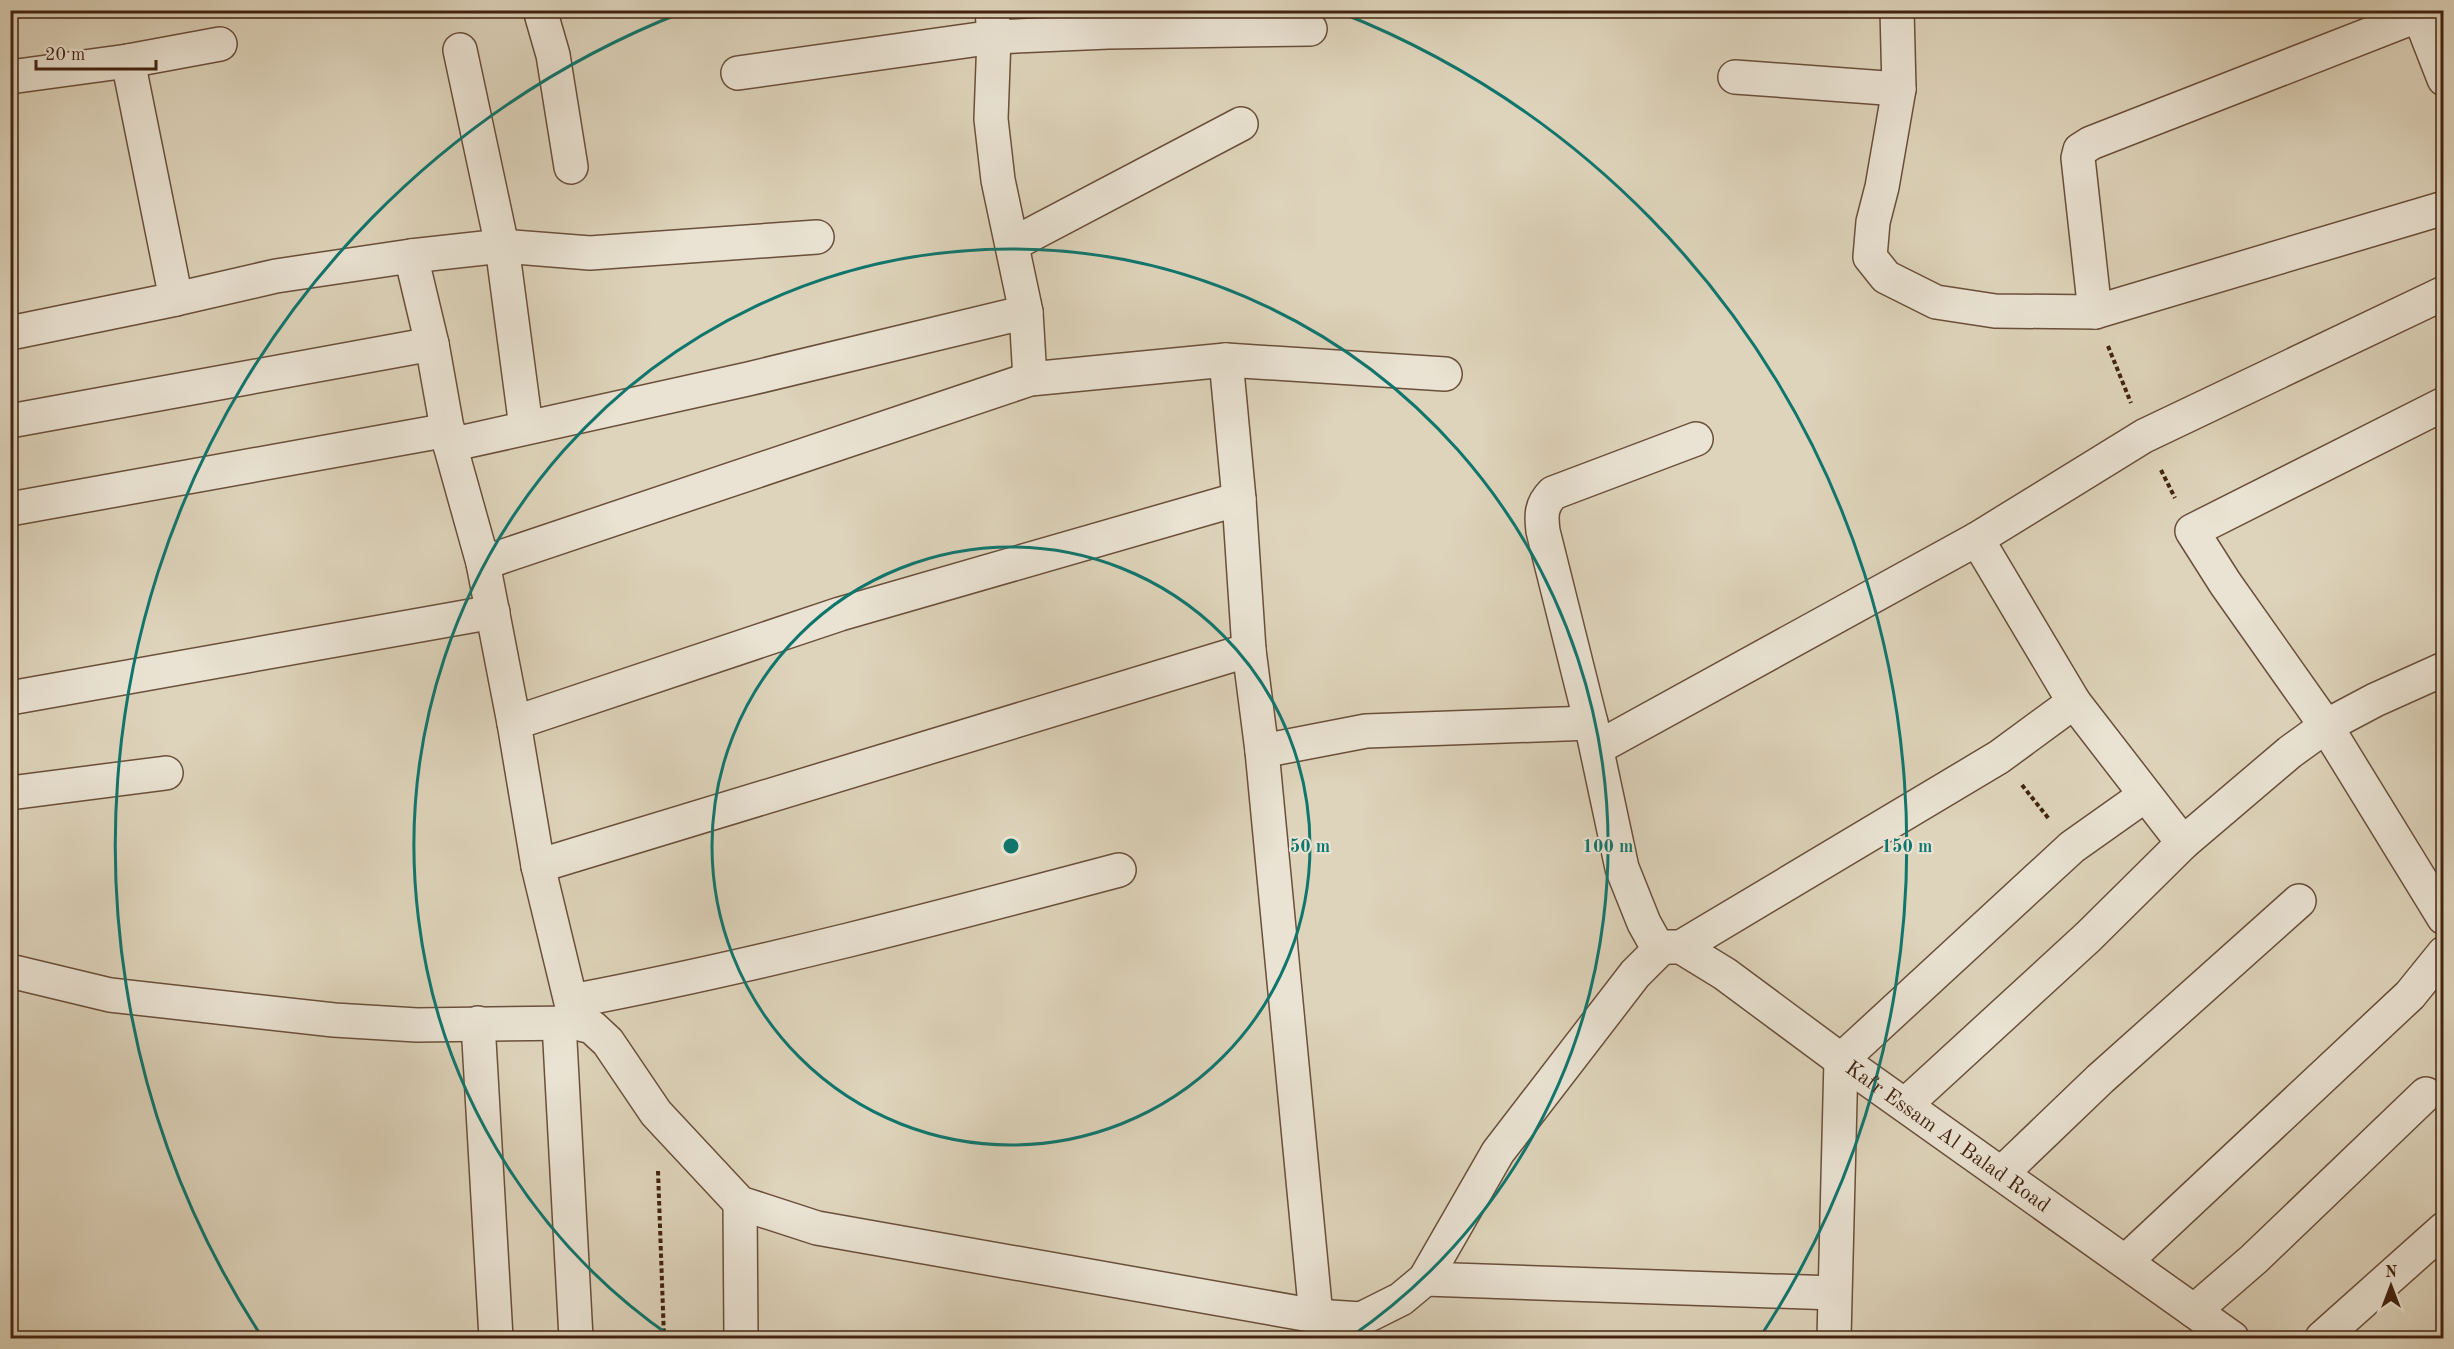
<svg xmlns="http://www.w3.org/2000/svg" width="2454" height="1349" viewBox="0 0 2454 1349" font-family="'Old Standard TT',serif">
<rect width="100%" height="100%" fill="#ded4bb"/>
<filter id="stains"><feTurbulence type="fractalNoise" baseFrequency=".00333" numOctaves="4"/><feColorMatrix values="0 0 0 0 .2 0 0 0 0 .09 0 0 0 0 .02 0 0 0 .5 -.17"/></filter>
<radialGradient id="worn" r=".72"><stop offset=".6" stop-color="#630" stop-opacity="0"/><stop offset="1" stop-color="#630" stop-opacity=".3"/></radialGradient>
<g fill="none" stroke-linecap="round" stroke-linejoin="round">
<defs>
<g id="minor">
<path d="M540 10 553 55 571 167"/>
<path d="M992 10 994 37 991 119 998 180 1026 312 1030 379"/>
<path d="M1897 10 1899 89 1882 187 1873 222 1870 257 1886 277 1936 302 1995 311 2095 312 2444 208"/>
<path d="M2417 10 2444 79"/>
<path d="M460 50 502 246 526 427"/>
<path d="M738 73 994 37 1108 32 1310 29"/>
<path d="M10 77 128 61 220 44"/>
<path d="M1735 77 1899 89"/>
<path d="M1013 244 1241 124"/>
<path d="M411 256 432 344 450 445 483 563 514 723"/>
<path d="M176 299 276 276 411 256 502 246 590 253 817 237"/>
<path d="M2095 312 2078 158 2080 150 2091 143 2432 10"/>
<path d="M10 333 176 299 128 61"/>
<path d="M1226 360 1239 499 1249 650 1262 751 1316 1316"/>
<path d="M2444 404 2192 531 2225 583 2326 726 2444 918"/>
<path d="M10 421 432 344"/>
<path d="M450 445 748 379 1026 312"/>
<path d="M10 509 448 430"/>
<path d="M1977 539 2074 702 2183 843"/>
<path d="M483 563 1030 379 1226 360 1445 374"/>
<path d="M10 698 493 612"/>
<path d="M1597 748 1977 539 2144 436 2444 293"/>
<path d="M1262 751 1366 731 1591 723"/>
<path d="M10 793 166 773"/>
<path d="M538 866 1249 650"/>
<path d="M1681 947 1999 757 2074 702"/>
<path d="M10 971 110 995 334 1020 417 1025 576 1023 592 1027 608 1042 656 1113 740 1203 817 1228 1316 1316 1361 1319 1401 1299 1425 1279 1498 1152 1635 974 1659 950 1644 923 1622 868 1591 723 1543 531C1541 515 1541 505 1553 493L1696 439"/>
<path d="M572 1001C757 966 938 918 1119 870"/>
<path d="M478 1023 496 1338"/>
<path d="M559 1023 576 1338"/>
<path d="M576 1023 538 866 514 723 840 614 1239 499"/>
<path d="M1905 1105 2088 937 2183 843 2290 752 2326 726 2375 700 2444 669"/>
<path d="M2002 1173 2100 1079 2299 901"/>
<path d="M740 1203 741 1338"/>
<path d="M2126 1261 2410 995 2444 953"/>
<path d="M1425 1279 1834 1293"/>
<path d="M2194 1311 2254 1259 2426 1094"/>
<path d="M1834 1338 1841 1060 2072 847 2144 796"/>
<path d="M2322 1338 2444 1229"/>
</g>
<g id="tertiary">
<path id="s1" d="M1659 950 1666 947H1681L1725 974 1841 1060 2232 1338"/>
</g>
</defs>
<use href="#minor" stroke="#6a4f3b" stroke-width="36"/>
<use href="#tertiary" stroke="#6a4f3b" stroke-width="36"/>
<g stroke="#432310" stroke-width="4" stroke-dasharray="4.5 3" stroke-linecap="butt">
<path d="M2108 346 2131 403"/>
<path d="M2161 470 2175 498"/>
<path d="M2022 785 2049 819"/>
<path d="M658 1171 664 1338"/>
</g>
<use href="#minor" stroke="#eae3d3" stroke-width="33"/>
<use href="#tertiary" stroke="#eae3d3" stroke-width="33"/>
</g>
<g fill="none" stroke="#0f766e" stroke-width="3">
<circle cx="1011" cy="846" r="299"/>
<path d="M673 1338A597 597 0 1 1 1349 1338"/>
<path d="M260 1334A896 896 0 0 1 683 12M1339 12A896 896 0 0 1 1762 1334"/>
</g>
<g text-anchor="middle" stroke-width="4.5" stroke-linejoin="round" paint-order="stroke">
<g font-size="21" fill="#432310" stroke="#eae3d3">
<text dy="7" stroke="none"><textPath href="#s1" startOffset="350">Kafr Essam Al Balad Road</textPath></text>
</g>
</g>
<circle cx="1011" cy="846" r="9" fill="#0f766e" stroke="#eae3d3" stroke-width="3"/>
<g font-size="18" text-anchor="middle" font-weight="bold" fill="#0f766e" stroke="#eae3d3" stroke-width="4.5" stroke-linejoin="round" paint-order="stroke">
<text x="1310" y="852">50 m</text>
<text x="1608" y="852">100 m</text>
<text x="1907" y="852">150 m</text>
</g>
<rect width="2454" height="1349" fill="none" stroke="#ded4bb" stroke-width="36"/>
<rect x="12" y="12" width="2430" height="1325" fill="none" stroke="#432310" stroke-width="3"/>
<rect x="18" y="18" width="2418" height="1313" fill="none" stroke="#432310" stroke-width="1.5"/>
<g transform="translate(2391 1286)" stroke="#eae3d3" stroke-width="4.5" paint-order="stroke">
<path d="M0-4.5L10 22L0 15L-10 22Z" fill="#432310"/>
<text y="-9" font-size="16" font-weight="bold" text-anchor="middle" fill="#432310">N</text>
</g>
<path d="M36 60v9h120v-9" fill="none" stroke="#432310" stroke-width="3"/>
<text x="45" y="60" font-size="18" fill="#432310" stroke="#eae3d3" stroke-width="4.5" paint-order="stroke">20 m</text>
<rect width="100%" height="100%" filter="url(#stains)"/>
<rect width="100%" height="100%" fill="url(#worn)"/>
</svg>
